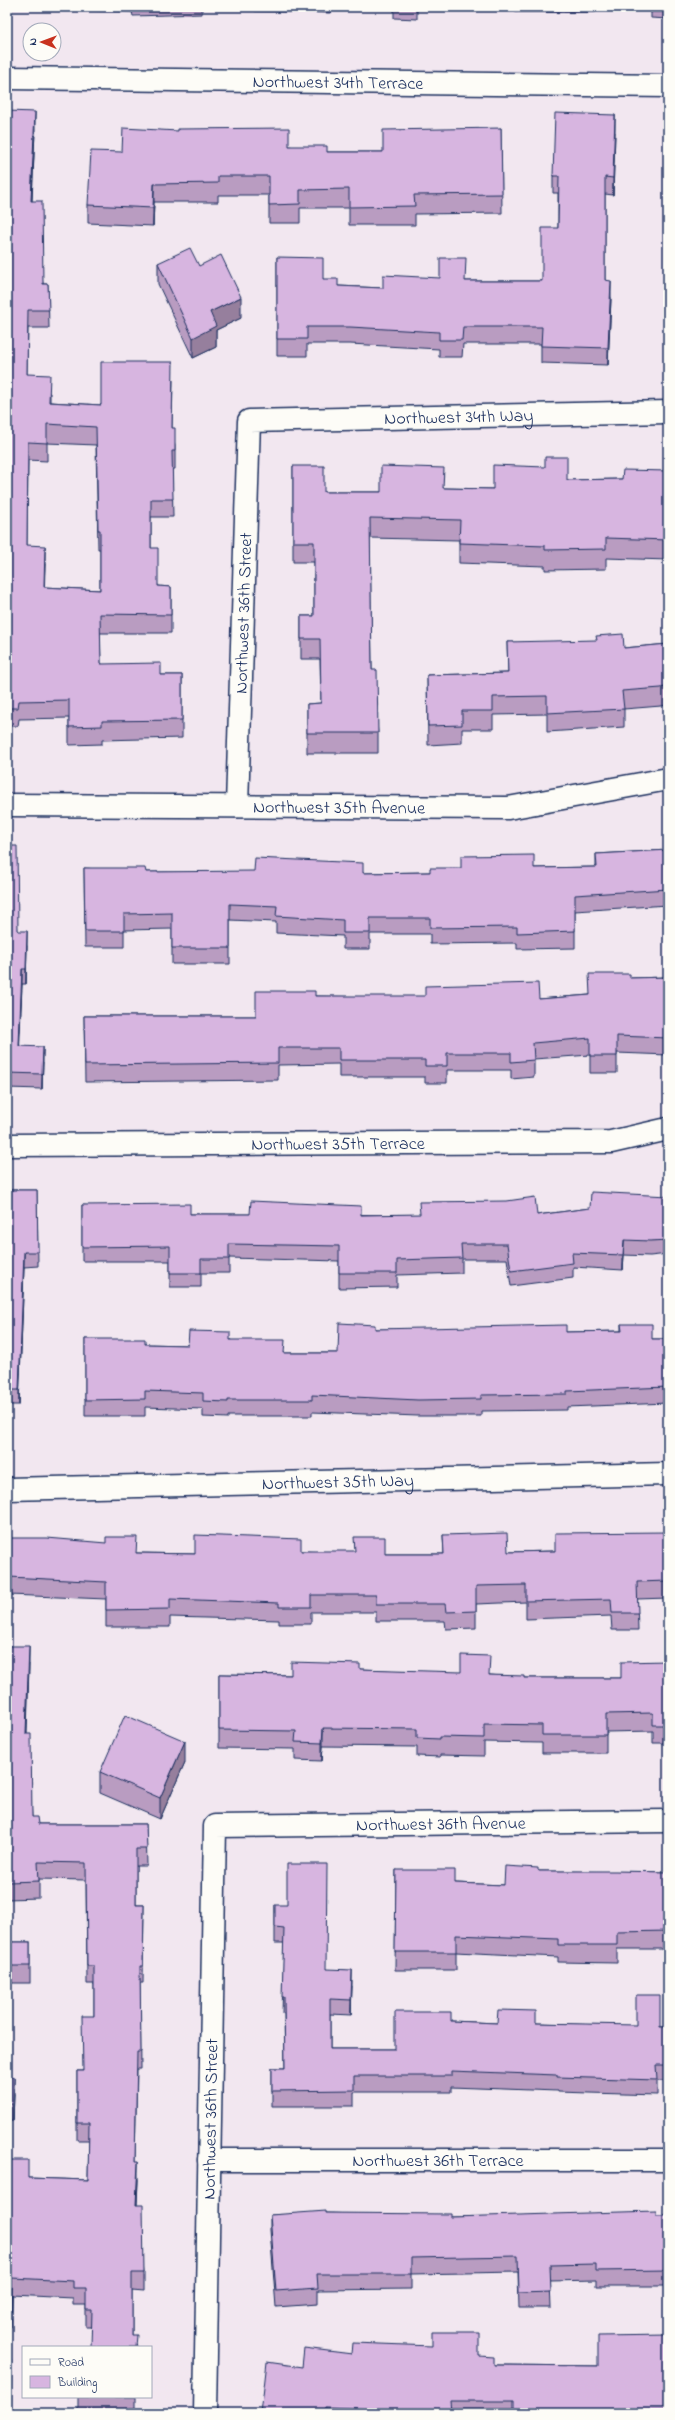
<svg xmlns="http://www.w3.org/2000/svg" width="675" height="2420" viewBox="0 0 675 2420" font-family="'Indie Flower',sans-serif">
<rect width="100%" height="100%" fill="#f2e7f0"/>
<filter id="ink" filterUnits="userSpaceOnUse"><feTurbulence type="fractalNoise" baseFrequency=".025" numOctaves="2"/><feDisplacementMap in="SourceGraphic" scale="8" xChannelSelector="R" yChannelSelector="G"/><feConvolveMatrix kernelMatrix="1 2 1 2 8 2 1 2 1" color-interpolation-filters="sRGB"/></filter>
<g filter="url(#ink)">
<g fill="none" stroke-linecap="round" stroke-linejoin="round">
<defs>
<g id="street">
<path id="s1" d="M7 78 668 86"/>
<path id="s2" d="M7 805 508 808 668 779"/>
<path id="s3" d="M237 806 249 421 668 412"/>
<path id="s4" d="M7 1145 611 1142 668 1129"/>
<path id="s5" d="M7 1489 668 1474"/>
<path id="s6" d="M209 2160H668"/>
<path id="s7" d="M205 2413 215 1826 668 1821"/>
</g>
</defs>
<use href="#street" stroke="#1b2f5e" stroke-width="25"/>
<use href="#street" stroke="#fdfcf7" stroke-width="22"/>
</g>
<g fill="#b99cc1" stroke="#1b2f5e" fill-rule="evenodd">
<path d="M83 7H202V14L133 16 132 12 83 10Z"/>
<path d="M255 7H331V13L255 11Z"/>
<path d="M365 7H417V19L394 18V8Z"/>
<rect x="516" y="7" width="79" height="5"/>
<path d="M651 7H668V19L651 18Z"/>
<path d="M7 111 35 131 32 201 43 284H48L49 328H28L27 374 50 393V402L101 405 173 380 172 428 175 446V469H172L173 517H151V548L158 586 171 587V633H100L101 664 161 675H182V738L102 740V744L69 745V718L19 719 18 726H7ZM47 443 96 445 98 549H100V590L44 587 45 564 27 545 28 460 47 461Z"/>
<path d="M501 128 502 213 415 214V225H349V208H300V223H269V195H218V202H154L153 226 88 223V205L122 152 289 146 327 152H383Z"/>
<path d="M615 132 613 195 605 194V280L611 298 608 365 541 363V344H463L462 357H439V349L350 344H307V356H277V257L338 286 383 288 466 281H542L558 228V193H553V176Z"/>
<path d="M158 263 199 266 241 318 216 330V347L193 358 158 284Z"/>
<path d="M293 466 324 492H381L444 488 493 489 567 480 622 479 668 471V560L606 558V569L545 570V566L459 563V540L370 538 372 670 378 733V753H307V704L321 703 320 659H301V616H314V562H293Z"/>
<path d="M507 642 624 648 668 644V705L661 706 624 709V727L547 732V714L493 715V729H462V743L428 745 427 675 508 673Z"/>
<path d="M7 846 18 931 27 946 26 984H22L19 1047 43 1062 42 1089 7 1088Z"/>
<path d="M668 850V905L575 911V948L517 949V943L430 944V934H370V949H343V936L276 933V922L230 920V964H172V929L124 930V947H85L84 868 146 872 363 873 430 872 534 868 596 867V854Z"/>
<path d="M668 977V1055L617 1053V1073H590V1055L534 1059V1077L511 1079V1070H447V1083H425V1077H339V1064L278 1065V1080L85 1082 84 1016H256L315 996 539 999 589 995 630 978Z"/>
<path d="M7 1190H37L38 1266 24 1267 19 1405H7Z"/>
<path d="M668 1196V1254L650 1256 624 1255 623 1270 573 1267V1278L511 1286 507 1259H462V1273L397 1275V1287L339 1288V1261L229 1258V1273H201V1287H170V1261H82V1205L190 1214 537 1215 590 1208Z"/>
<path d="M621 1324 652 1339H668V1403L567 1407V1410L481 1411V1416H418L312 1412V1416H228V1418L203 1417V1409L145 1407V1416H85V1339L145 1344 188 1345 230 1340 285 1353H338L375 1329 566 1332 621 1331Z"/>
<path d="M668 1532V1598L637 1599 638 1630H612L611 1616 526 1619V1602L476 1604V1628L446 1629 445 1621H376V1612H311V1624H279V1620L170 1617V1627H106V1599L9 1595V1611H7V1538L137 1553 195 1554 301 1551 385 1554H444L443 1535 508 1552 555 1551Z"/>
<path d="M7 1646 29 1664 27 1734 32 1817 38 1824H146L147 1866H136V1905H144L143 1983H140L141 2069H137L135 2162 138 2180 137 2205 144 2273V2291L132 2290V2335L137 2347 91 2327H86V2305H73V2298L12 2295 11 2327H7V2160L28 2178 88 2180 89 2140H77V2071H83L94 2016V1984H87L86 1880 39 1879V1898L7 1899Z"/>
<path d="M668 1661V1743H653V1731L606 1732V1753H542V1743L484 1742V1756L440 1755V1757L417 1756V1747L323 1746 322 1761 295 1760V1749L219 1748V1674L291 1675 360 1669 490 1675 524 1678H621Z"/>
<path d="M185 1762 160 1819 100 1793V1772Z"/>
<path d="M396 1870 455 1883 504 1885 538 1871 668 1872V1949H617V1963L558 1962V1957L456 1952V1970H395Z"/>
<path d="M275 1905 326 1969 352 1986 351 2015 330 2014V2049H395L451 2021 497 2023H536L668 2027V2081H657V2095L557 2092V2091L451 2087V2092H354V2106H272V2068H285L284 2013H282L284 1943H275Z"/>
<rect x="7" y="1942" width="23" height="41"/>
<path d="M7 2077 14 2094 13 2121H7Z"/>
<path d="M326 2213 451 2217 668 2215V2286H596V2280L550 2281 551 2308H519L518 2272 411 2274V2289L318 2290V2304L276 2307 270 2230V2215Z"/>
<path d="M668 2335V2413H261L302 2367 352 2354 479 2356 494 2365 598 2366Z"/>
<path d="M78 2397H136V2412L78 2411Z"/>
</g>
<g fill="#967f9d" stroke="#1b2f5e">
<path d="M35 112V131L31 219V201Z"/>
<path d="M615 115V132L613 195V178Z"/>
<path d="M154 184V202L153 226V208Z"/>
<path d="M611 281V298L608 365V348Z"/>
<path d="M241 297V318L216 330V347L193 358V338L210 312Z"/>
<path d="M45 546V564L44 605V587Z"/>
<path d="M27 931V946L26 984V969Z"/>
<path d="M22 969V984L19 1061V1046Z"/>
<path d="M43 1047V1062L42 1089V1074Z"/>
<path d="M624 1240V1255L623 1270V1255Z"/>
<path d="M24 1252V1267L19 1405V1390Z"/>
<path d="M29 1646V1664L26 1751V1734Z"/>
<path d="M323 1728V1746L322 1761V1743Z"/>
<path d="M185 1741V1762L160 1819V1798Z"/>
<path d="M352 1970V1986L351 2015V2000Z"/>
<path d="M14 2077V2094L13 2121V2104Z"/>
<path d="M138 2162V2180L136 2222V2205Z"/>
</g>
<g fill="#d7b5e0" stroke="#1b2f5e" fill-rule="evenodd">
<path d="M7 111 35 112 31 201H42L43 284H48L49 310H28L27 374 50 375 49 402 101 405V362H173L172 428H175V451H172L173 499H151V548H158V586L171 587V615L100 614 101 664 161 663V675H182V720L102 721V726L69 727V700L19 701 18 708H7ZM47 424 96 427 98 530H100V590L44 587 45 546 27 545 28 442 47 443Z"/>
<path d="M555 113 615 115 613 178 605 177V280L611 281 608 348 541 346 542 327H463L462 340H439V332L350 327H307V339H277V257L323 258V279H338V286L383 288V275L440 278V258H466L465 281H542V228H558L559 176H553Z"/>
<path d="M123 128 178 131V129L289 128V146H327V152H383V130L501 128 502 194 414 195 415 206 349 207V189L300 190V204L269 205V176H218V183L154 184 153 208 88 205 91 151 122 152Z"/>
<path d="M190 248 199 266 221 255 241 297 210 312 216 326 193 338 158 263Z"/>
<path d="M545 457H567V480L622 479 623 470 668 471V540L606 538V549L545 550V546L459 543 460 520 370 518 372 670H377L378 733H307V704L321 703 320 639H301V616H314V542H293V466H324V492H381V466L444 468 443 488 493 489V465L545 467Z"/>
<path d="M623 634 624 648 668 644V686L661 688 622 691 624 709 547 713V696L493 697V711H462V725L428 726 427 675 508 673 507 642 597 640 596 636Z"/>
<path d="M7 846H17L18 931H27L26 969H22L19 1046 43 1047 42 1074 7 1073Z"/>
<path d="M668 850V889L575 895V931L517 933V927L430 928V918H370V933H343V920L276 916 277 906 230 904V948H172V913L124 914V931H85L84 868H145L146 872 254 871 255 858 363 863V873L430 872V868H461V856L534 855V868L597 867 596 854Z"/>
<path d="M589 974H630V978L668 977V1038L617 1036V1056H590V1038L533 1043 534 1060 511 1062V1053H447V1066H425V1060H339V1048H278V1063L85 1065 84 1016H256V991H315V996H425V986L538 983 539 999 590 995Z"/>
<path d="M7 1190H37L38 1252H24L19 1390H7Z"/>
<path d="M591 1192 668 1196V1240L650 1241 624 1240 623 1255 572 1253 573 1263 511 1271 507 1244H461L462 1258 397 1260V1273H339V1246L229 1244V1259H201V1273H170V1246L82 1247V1205L190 1204V1214H250L251 1201 361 1206V1215L420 1214 419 1202 507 1201 535 1197 537 1215 590 1208Z"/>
<path d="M339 1323 375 1325V1329L566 1325V1332L622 1331 621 1324H652V1339H668V1387L567 1391V1394L481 1395V1399L418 1400 312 1395V1400H228V1402L203 1401V1393L145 1391V1399L85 1400V1339H145V1344L188 1345 189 1331 230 1332V1340H285L284 1353H338Z"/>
<path d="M668 1532V1581L637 1582 638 1613H612L611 1599 526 1601V1585L476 1586V1611L446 1612 445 1604H376V1595H311V1607H279V1603L170 1599V1609L106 1610V1582L9 1577V1593H7V1538H47L106 1543V1537H137L136 1553 195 1554V1535L301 1539V1551H355L354 1537H385V1554H444L443 1535 507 1533 508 1552 555 1551V1533Z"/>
<path d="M7 1646H29L26 1734H31L32 1817H37L38 1824H146L147 1849H136V1905H144L143 1966H140L141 2052H137L135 2162H138L136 2205H143L144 2273H132V2335H137L136 2347H91L92 2310H86V2288H73V2281L12 2278 11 2310H7V2160H28V2178L88 2180 89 2123H77V2071H83L82 2016H94V1966H87L86 1863 38 1862 39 1881 7 1882Z"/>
<path d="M461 1655 490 1656 489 1675 524 1676V1678H621V1662L668 1661V1725H653V1713L606 1714V1735H542V1725L484 1724V1738L440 1737V1739L417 1738V1729L323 1728 322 1743 295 1742 296 1731 219 1730V1674L291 1675V1662L360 1664V1669L461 1672Z"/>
<path d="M125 1715 185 1741 160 1798 100 1772Z"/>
<path d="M287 1864H327L326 1969 352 1970 351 2000 330 1999V2049H395V2012H451V2021L497 2023 498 2010 536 2011V2023L636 2025V1995H660V2027H668V2065H656L657 2080 557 2077V2075L451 2071V2076H354V2090L272 2091V2068H285L284 1997H282L284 1928 275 1927V1905H287Z"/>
<path d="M505 1866 538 1868V1871H616L668 1872V1931L617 1932V1945H558V1939L456 1935V1952H395L396 1870H455V1883L504 1885Z"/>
<rect x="7" y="1942" width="23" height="24"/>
<path d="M7 2077H14L13 2104H7Z"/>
<path d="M326 2211V2213L451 2214V2217L656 2211V2215H668V2270L596 2271V2264L550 2265 551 2292 519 2293 518 2256 411 2258V2274H317L318 2288 276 2291 270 2215Z"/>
<path d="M432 2332H479V2356L494 2357V2365L598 2366V2336L668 2335V2411L514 2412V2401H450L451 2412 325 2407 324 2413H261L267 2362 302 2367 304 2348 352 2354 353 2343 432 2346Z"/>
<path d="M7 2359H11L10 2413H7Z"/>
</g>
</g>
<g text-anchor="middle" stroke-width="3.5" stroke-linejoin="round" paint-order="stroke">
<g font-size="18" fill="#1b2f5e" stroke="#fdfcf7">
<text dy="6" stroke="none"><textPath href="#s1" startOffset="331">Northwest 34th Terrace</textPath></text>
<text dy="6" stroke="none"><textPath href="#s3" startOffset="595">Northwest 34th Way</textPath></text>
<text dy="6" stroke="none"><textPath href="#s3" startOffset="193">Northwest 36th Street</textPath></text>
<text dy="6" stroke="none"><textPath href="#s2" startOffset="332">Northwest 35th Avenue</textPath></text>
<text dy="6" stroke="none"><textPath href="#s4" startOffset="331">Northwest 35th Terrace</textPath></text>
<text dy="6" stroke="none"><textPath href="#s5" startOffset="331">Northwest 35th Way</textPath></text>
<text dy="6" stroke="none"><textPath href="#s7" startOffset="813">Northwest 36th Avenue</textPath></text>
<text dy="6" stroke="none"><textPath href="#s7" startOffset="294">Northwest 36th Street</textPath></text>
<text dy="6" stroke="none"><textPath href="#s6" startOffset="229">Northwest 36th Terrace</textPath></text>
</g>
</g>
<rect width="675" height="2420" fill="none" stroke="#fdfcf7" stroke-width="24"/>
<rect x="12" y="12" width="651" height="2396" fill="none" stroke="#1b2f5e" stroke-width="1.5" filter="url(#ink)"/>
<rect x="22" y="2346" width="130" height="52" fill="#fdfcf7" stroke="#a3aaba"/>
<rect x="30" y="2359" width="20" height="6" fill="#fdfcf7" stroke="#a3aaba"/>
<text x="58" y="2366" font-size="12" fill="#1b2f5e">Road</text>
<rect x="30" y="2376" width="20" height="12" fill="#d7b5e0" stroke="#a3aaba"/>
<text x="58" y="2386" font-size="12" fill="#1b2f5e">Building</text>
<g transform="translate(42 42) rotate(271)"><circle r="19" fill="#fdfcf7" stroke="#a3aaba"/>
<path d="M0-3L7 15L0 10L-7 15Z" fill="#c8321e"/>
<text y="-6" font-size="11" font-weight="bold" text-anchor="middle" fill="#1b2f5e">N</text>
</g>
</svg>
